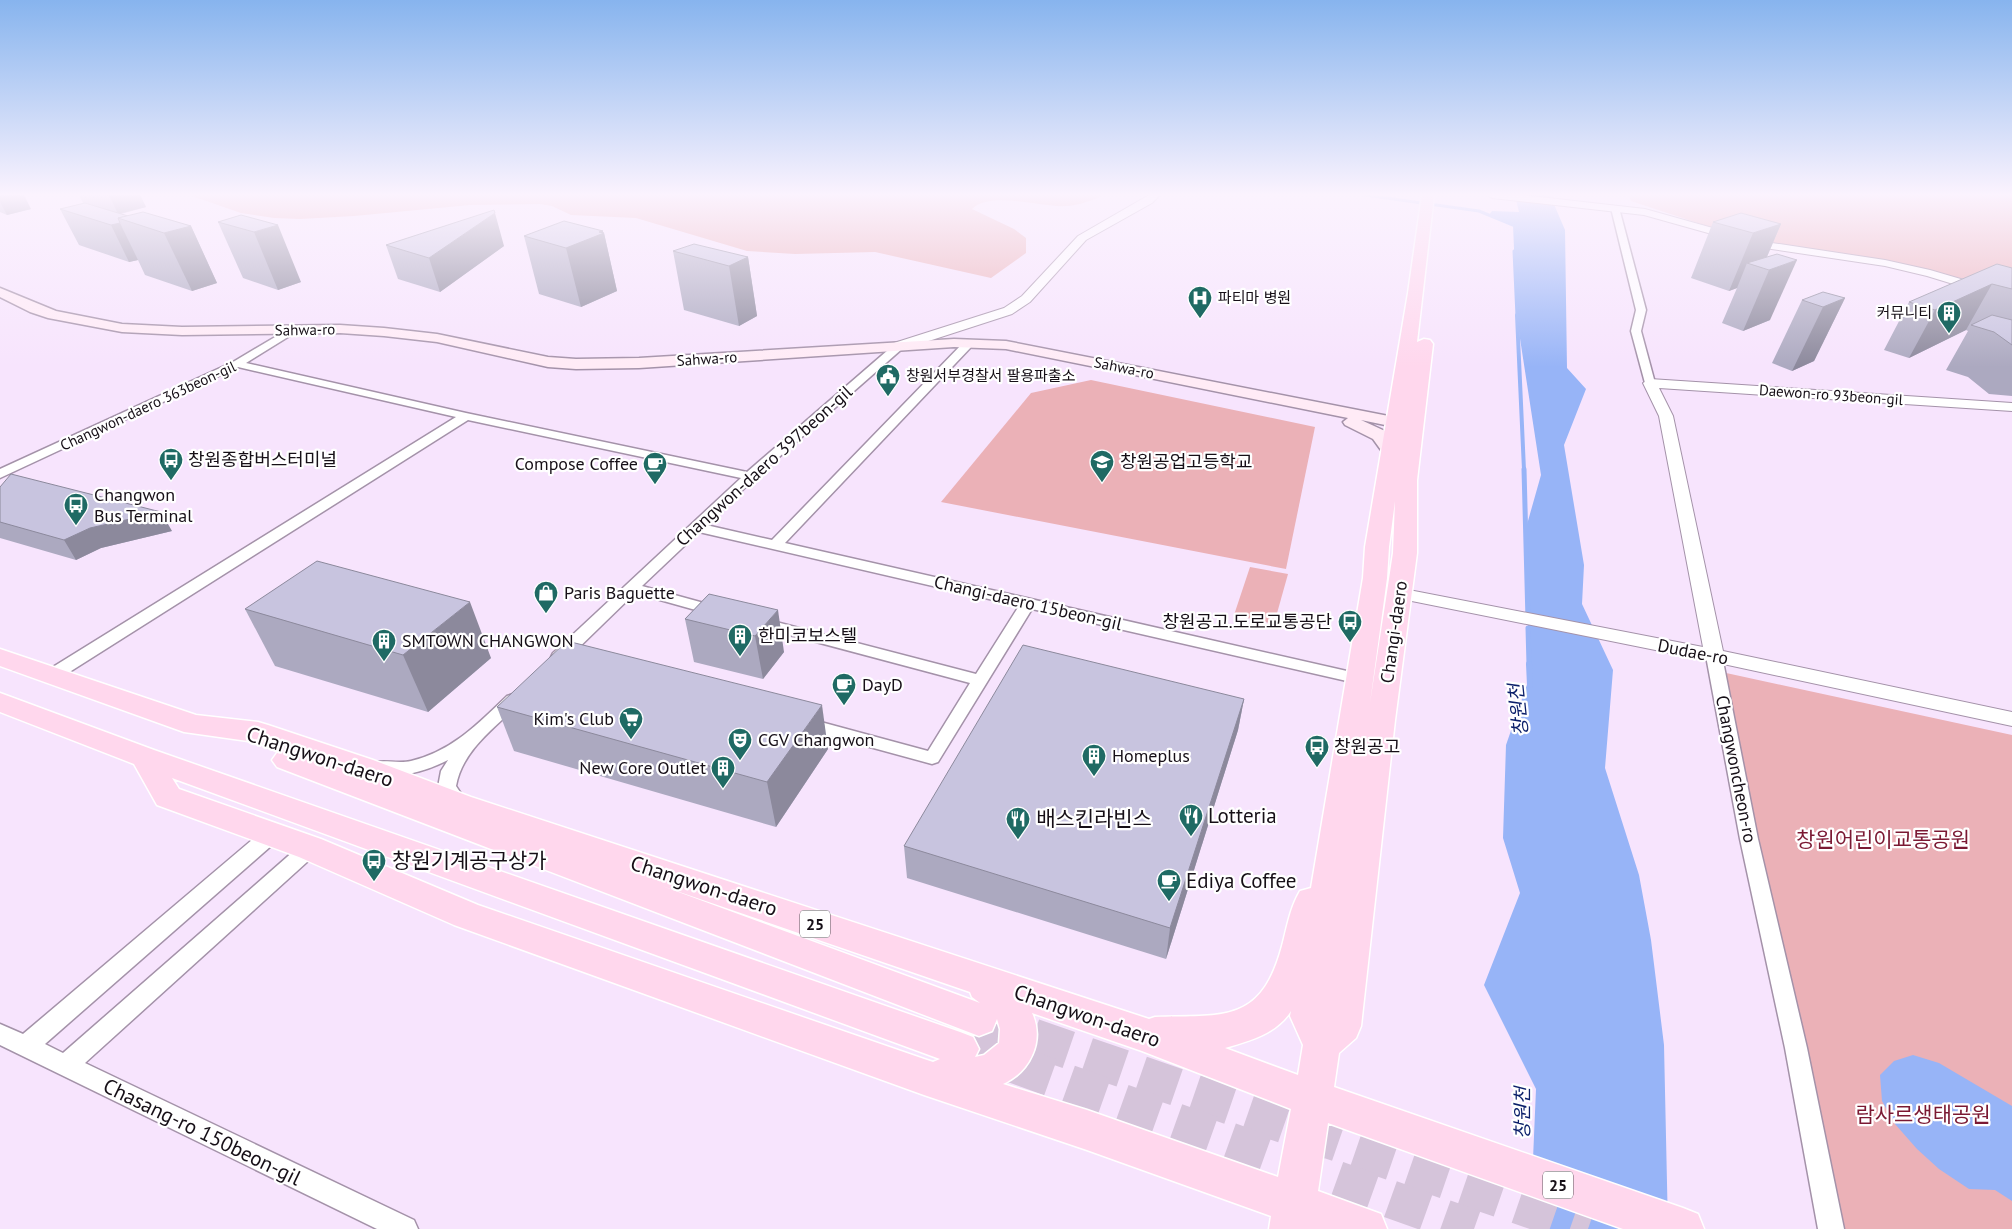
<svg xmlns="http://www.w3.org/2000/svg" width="2012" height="1229" viewBox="0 0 2012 1229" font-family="'PT Sans','Noto Sans KR',sans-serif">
<rect width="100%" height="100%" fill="#f7e4fd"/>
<g fill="#ebb1b7">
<path d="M189 195H1105C1093 200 1080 205 1067 206 1042 208 991 190 972 209L1014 229 1026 238V253L991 278 875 252 795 254 747 251 636 218 571 215 552 206 540 204 470 205 354 216 300 219 274 218 241 213Z"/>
<path d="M1629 195H2012V293L1983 283 1861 257 1755 242 1631 201Z"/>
<path d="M1091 380 1315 427 1286 569 941 502 1031 393Z"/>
<path d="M1250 567 1288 574 1274 624 1234 615Z"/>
<path d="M1717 671 2012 735V1229H1831Z"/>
</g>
<g fill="#97b4f7">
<path d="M1515 195H1550L1565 230 1567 368 1586 389 1564 445 1584 565 1582 604 1613 670 1605 768 1639 875 1651 940 1664 1045 1668 1229H1530L1536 1089 1484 985 1520 893 1503 838 1506 745 1529 679 1526 528 1541 475 1517 319 1513 225 1489 215 1492 211 1519 212Z"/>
<path d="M1913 1055 1939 1063 2012 1106V1201L1995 1190 1969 1189 1939 1169 1917 1149 1895 1124 1882 1101 1880 1075 1894 1061Z"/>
</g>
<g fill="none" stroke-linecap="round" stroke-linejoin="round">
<g stroke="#97b4f7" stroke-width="3">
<path d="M1365 195 1479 211 1513 225"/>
<path d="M1514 251 1517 316"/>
</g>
<path stroke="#97b4f7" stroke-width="4" d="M1517 315 1524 470"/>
<g stroke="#97b4f7" stroke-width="5">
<path d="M1524 469 1528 620"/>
<path d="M1528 628 1529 665"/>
</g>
<path stroke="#97b4f7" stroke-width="6" d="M1529 664 1530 685"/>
<g stroke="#d5c4da" stroke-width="38" stroke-dasharray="38 19" stroke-linecap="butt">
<path d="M979 1019 1588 1229"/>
<path d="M960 1049 1008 1062 1474 1229"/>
</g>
<defs>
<g id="minor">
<path d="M1612 206 1619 208 1646 310 1641 331 1655 383 1650 386 1645 383 1631 331 1636 310 1611 208Z"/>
<path d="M292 327 296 328V332L246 363 466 413 747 472 895 344H903L904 346 903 348 754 479 706 525 772 540 965 341H973L974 343 973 345 785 543 1360 674 1366 675 1368 679 1366 683 1360 684 1032 609 938 762 932 764 800 728 798 724 800 720 806 718 928 751 970 683 756 626 753 623 756 620 761 618 976 674 1019 606 699 532 642 586 722 608 724 611 722 614 717 616 635 593 565 661H553L551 657 553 653 741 478 468 420 60 678 54 679 48 678 46 674 48 670 456 417 238 367 0 478V469L233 362Z"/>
<path d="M1714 651 1720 652 1722 656 1758 839 1807 1048 1844 1229H1818L1785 1048 1740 839 1706 656 1708 652Z"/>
<path d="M513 694 519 696 521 700 519 704C494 728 462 751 456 786L468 804 465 809C451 813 444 798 438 787L441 771 448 760C425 772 395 780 369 773L366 768 369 763C383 759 398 764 411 761 452 751 478 724 507 696Z"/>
<path d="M272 827 279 829 281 834 279 839 45 1044 63 1053 303 843 310 841 317 843 320 848 317 853 85 1063 414 1220 418 1229H377L0 1045V1024L23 1034 265 829Z"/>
</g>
<g id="tertiary">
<path d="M1149 195H1160L1152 203 1086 240 1030 302 1012 314 904 349 899 350 893 346 894 343 1004 308 1022 296 1078 236Z"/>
<path d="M1487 195H1522L1645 209 1759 241 1885 260 1930 270 2012 294V302L1927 276 1885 266 1758 247 1644 215 1492 198Z"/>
<path d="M1650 379 2012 403V411L1659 388 1673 416 1723 651 2012 712V726L1700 659 1367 592 1364 588 1367 584 1373 583 1703 647 1659 416 1643 383Z"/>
</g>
<path id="secondary" d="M0 288 56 311 122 324 182 327 340 325 384 328 437 334 548 357 576 359 639 358 954 339 1006 341 1414 421 1420 422 1422 426 1420 430 1414 431 1361 420 1385 431 1401 453 1398 457 1392 458 1386 457 1373 439 1345 425 1343 422 1348 418 1006 349 954 347 639 368 576 369 548 367 437 342 384 336 340 333 182 335 122 332 48 318 30 312 0 297Z"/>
<path id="primary" d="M1422 195H1434L1417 342 1424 339 1430 340 1433 344 1417 480V553L1395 720 1361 1026 1356 1038 1339 1053 1334 1087 1683 1208 1698 1214 1704 1229H1623L1328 1123 1318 1191 1381 1214 1387 1229H1269L1271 1216 1087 1150 924 1095 454 925 299 857 157 805 134 764 0 712V693L154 750 960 1032 973 1037 979 1049 975 1057 984 1055 999 1043 1000 1029 997 1019 992 1031 979 1036 277 767 272 760 277 753 282 751 255 742 184 732 0 666V649L196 715 258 722 268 725 373 760 471 797 1149 1019 1155 1017C1224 1015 1261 1024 1282 946 1287 927 1290 908 1300 891L1311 888 1363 578 1365 547 1408 293ZM1395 501 1393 553 1370 703 1387 578 1389 547ZM172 778 940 1059 933 1062 924 1059 478 905 321 839 179 789ZM662 886 970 992 972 997 980 1003ZM1291 1011 1290 1016 1303 1045 1298 1075 1225 1048C1250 1041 1276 1034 1291 1011ZM1032 1013 1142 1051 1291 1109 1278 1177 1087 1110 1003 1084C1030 1072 1045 1041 1032 1013Z"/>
</defs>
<use href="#minor" stroke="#a492a9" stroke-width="3"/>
<use href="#tertiary" stroke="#a492a9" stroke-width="2"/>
<use href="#secondary" stroke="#a492a9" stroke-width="3"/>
<use href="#primary" stroke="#fff" stroke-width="3"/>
<use href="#minor" fill="#fff" fill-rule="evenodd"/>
<use href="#tertiary" fill="#fff" fill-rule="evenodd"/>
<use href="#secondary" fill="#ffebf6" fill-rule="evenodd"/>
<use href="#primary" fill="#ffd7ed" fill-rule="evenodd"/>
</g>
<g fill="#aca9c0">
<path d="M0 195 31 209 7 215 0 212Z"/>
<path d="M79 195H140L146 207 121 214 128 216 191 226 217 283 192 291 145 275 138 260 129 262 79 245 60 209 83 203Z"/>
<path d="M241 215 301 282 278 290 243 278 218 222Z"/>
<path d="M1713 222 1781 224 1767 257 1777 254 1770 320 1743 331 1722 323 1737 288 1729 291 1691 278Z"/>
<path d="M604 233 617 291 581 307 539 294 524 236Z"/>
<path d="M386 245 504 246 440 292 398 279Z"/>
<path d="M673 251 748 257 757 316 739 326 684 310Z"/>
<path d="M2012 268V396L1989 394 1968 377 1946 370 1968 331 1966 330 1909 358 1884 350 1909 302Z"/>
<path d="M1845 298 1814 361 1792 371 1772 363 1802 300Z"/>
<path d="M0 487 172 531 101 548 76 560 0 538Z"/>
<path d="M709 594 784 652 763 679 694 662 685 619Z"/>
<path d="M245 609 491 658 428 712 275 666Z"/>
<path d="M1244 699 1238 730 1166 959 907 878 904 846Z"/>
<path d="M497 707 828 749 776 827 514 751Z"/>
</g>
<g fill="#8c899c">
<path d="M0 195H24L31 209 7 215 0 202Z"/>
<path d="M109 195H140L146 207 118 214Z"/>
<path d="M495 213 504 246 440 292 429 258Z"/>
<path d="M120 223 138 260 129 262 111 225Z"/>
<path d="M1781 224 1762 268 1747 263 1737 288 1729 291 1753 233Z"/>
<path d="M278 225 301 282 278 290 254 232Z"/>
<path d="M191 226 217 283 192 291 164 233Z"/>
<path d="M603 231V234L604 233 617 291 581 307 566 248Z"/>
<path d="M748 257 757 316 739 326 729 266Z"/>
<path d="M1797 260 1770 320 1743 331 1769 270Z"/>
<path d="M1992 284 1966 330 1909 358 1935 310Z"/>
<path d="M1845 298 1814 361 1792 371 1823 307Z"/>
<path d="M161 512 172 531 101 548 76 560 64 540 90 528Z"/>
<path d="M470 602 491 658 428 712 403 655Z"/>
<path d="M778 610 784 652 763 679 755 636Z"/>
<path d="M1244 699 1238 730 1166 959 1170 928Z"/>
<path d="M822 705 828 749 776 827 767 782Z"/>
</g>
<g fill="#c8c4df" stroke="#8c899c">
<path d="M85 203 128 216 118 218 120 223 111 225 60 209Z"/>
<path d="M494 210 495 213 429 258 386 245Z"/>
<path d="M143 212 191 226 164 233 118 218Z"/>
<path d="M1741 213 1781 224 1753 233 1713 222Z"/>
<path d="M241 215 278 225 254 232 218 222Z"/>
<path d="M564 221 603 231 599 232 604 233 566 248 524 236Z"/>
<path d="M694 244 748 257 729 266 673 251Z"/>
<path d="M1777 254 1797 260 1769 270 1747 263Z"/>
<path d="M1997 264 2012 268V289L1992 284 1935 310 1909 302Z"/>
<path d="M1823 292 1845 298 1823 307 1802 300Z"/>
<path d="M1992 315 2012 320V345L1994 332 1971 325Z"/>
<path d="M11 474 161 512 90 528 64 540 0 522V487Z"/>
<path d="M317 561 470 602 403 655 245 609Z"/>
<path d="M709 594 778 610 755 636 685 619Z"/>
<path d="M567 641 822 705 767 782 497 707Z"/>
<path d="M1023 645 1244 699 1170 928 904 846Z"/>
</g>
<linearGradient id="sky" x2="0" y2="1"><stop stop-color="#87b4ee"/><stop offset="0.53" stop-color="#fbf3fe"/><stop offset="1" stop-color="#fbf3fe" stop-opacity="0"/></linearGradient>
<rect width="2012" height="367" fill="url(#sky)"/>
<defs>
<symbol id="hospital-pin" viewBox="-11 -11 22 30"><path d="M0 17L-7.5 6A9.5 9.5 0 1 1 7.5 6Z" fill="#1f6a64" stroke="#fff"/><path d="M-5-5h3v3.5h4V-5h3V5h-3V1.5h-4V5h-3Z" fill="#fff"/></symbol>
<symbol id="building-pin" viewBox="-11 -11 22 30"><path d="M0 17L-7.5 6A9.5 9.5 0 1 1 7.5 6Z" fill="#1f6a64" stroke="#fff"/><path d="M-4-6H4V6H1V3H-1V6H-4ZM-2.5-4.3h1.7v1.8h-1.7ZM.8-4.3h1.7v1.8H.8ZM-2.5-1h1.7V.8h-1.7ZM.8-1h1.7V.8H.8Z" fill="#fff"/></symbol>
<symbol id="civic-pin" viewBox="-11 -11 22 30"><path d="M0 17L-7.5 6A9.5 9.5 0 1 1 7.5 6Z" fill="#1f6a64" stroke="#fff"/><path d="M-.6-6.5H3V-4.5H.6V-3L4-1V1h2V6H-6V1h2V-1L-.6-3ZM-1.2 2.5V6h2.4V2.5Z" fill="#fff"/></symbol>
<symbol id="bus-pin" viewBox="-11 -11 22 30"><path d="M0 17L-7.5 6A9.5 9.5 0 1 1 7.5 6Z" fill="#1f6a64" stroke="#fff"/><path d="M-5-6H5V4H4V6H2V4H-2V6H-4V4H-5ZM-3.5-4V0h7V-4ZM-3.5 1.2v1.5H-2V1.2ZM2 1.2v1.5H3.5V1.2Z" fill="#fff"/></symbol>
<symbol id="school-pin" viewBox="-11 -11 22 30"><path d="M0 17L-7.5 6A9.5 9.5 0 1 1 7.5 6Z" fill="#1f6a64" stroke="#fff"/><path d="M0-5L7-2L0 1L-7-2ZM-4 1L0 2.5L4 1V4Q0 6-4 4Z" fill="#fff"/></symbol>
<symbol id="cafe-pin" viewBox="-11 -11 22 30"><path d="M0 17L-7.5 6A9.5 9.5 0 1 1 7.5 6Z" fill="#1f6a64" stroke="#fff"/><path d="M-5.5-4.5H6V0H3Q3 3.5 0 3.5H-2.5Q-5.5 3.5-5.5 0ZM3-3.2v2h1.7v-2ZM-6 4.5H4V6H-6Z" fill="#fff"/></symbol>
<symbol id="shop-pin" viewBox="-11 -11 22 30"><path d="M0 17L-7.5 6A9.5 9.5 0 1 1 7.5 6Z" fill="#1f6a64" stroke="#fff"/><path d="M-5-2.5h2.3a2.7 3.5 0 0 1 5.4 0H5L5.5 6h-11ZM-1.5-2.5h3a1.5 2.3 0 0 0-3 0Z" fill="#fff"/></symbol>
<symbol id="supermarket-pin" viewBox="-11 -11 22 30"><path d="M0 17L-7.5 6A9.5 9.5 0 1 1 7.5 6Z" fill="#1f6a64" stroke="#fff"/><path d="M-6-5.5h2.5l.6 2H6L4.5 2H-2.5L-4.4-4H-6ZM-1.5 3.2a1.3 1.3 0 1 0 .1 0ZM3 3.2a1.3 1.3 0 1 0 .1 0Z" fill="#fff"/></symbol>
<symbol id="theatre-pin" viewBox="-11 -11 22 30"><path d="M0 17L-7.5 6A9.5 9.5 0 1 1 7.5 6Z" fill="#1f6a64" stroke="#fff"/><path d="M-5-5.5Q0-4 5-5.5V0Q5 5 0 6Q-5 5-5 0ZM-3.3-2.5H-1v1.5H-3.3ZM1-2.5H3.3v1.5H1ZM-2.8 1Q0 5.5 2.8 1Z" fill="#fff"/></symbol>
<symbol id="restaurant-pin" viewBox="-11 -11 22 30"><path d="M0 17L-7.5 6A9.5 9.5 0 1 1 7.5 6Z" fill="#1f6a64" stroke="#fff"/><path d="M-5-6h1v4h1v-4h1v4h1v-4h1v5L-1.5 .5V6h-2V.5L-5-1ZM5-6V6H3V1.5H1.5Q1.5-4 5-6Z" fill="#fff"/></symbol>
</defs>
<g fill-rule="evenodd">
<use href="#hospital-pin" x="1186" y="284" width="28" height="38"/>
<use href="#building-pin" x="1935" y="299" width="28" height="38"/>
<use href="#civic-pin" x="874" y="362" width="28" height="38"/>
<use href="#bus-pin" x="157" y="446" width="28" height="38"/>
<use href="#school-pin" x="1088" y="448" width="28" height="38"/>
<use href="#cafe-pin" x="641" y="450" width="28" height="38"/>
<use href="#bus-pin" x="62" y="491" width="28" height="38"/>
<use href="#shop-pin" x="532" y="579" width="28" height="38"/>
<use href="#bus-pin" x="1336" y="608" width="28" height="38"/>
<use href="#building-pin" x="726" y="622" width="28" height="38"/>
<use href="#building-pin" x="370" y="627" width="28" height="38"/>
<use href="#cafe-pin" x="830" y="671" width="28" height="38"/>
<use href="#supermarket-pin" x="617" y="705" width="28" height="38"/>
<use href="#theatre-pin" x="726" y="726" width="28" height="38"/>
<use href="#bus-pin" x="1303" y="733" width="28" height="38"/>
<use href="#building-pin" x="1080" y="742" width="28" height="38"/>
<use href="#building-pin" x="709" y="754" width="28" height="38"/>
<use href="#restaurant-pin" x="1177" y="802" width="28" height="38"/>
<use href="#restaurant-pin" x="1004" y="805" width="28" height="38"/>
<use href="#bus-pin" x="360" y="847" width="28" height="38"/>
<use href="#cafe-pin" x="1155" y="867" width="28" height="38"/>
</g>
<g text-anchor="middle" stroke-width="4.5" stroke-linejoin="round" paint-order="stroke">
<g font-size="15" fill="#160f17" stroke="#fff" text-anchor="start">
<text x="1218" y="303">파티마 병원</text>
<text x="1932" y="318" text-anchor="end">커뮤니티</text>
<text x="906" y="381">창원서부경찰서 팔용파출소</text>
</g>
<g font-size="15" fill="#160f17" stroke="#fff">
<text transform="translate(305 330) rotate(-1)" y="5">Sahwa-ro</text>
<text transform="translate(707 359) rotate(-4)" y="5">Sahwa-ro</text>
<text transform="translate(1124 368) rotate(11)" y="5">Sahwa-ro</text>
<text transform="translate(1831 395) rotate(4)" y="5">Daewon-ro 93beon-gil</text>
<text transform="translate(148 406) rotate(-25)" y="5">Changwon-daero 363beon-gil</text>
</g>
<g fill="#fff" stroke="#5c575d" stroke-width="1">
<rect x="800" y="910.5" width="30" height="27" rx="4"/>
<rect x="1543" y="1171.5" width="30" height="27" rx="4"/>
</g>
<g font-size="16" font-weight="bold" fill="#160f17">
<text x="815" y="930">25</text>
<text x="1558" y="1191">25</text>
</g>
<g font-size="18" fill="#160f17" stroke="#fff" text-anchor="start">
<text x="188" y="466">창원종합버스터미널</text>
<text x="1120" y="468">창원공업고등학교</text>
<text x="638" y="470" text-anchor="end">Compose Coffee</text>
<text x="94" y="501">Changwon<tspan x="94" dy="21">Bus Terminal</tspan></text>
<text x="564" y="599">Paris Baguette</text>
<text x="1332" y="628" text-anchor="end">창원공고.도로교통공단</text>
<text x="758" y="642">한미코보스텔</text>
<text x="402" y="647">SMTOWN CHANGWON</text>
<text x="862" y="691">DayD</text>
<text x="614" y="725" text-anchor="end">Kim's Club</text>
<text x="758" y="746">CGV Changwon</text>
<text x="1334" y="753">창원공고</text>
<text x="1112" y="762">Homeplus</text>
<text x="706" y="774" text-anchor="end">New Core Outlet</text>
</g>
<g font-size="18" fill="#160f17" stroke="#fff">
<text transform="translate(764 466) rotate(-42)" y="6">Changwon-daero 397beon-gil</text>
<text transform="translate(1028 603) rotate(13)" y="6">Changi-daero 15beon-gil</text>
<text transform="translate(1394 632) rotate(-82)" y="6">Changi-daero</text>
<text transform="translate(1693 652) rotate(11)" y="6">Dudae-ro</text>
<text transform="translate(1736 769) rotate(79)" y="6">Changwoncheon-ro</text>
</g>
<g font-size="19" font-style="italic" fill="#0b1f6a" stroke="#fff">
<text transform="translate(1518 710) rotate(-96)" y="7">창원천</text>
<text transform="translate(1522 1113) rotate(-90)" y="7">창원천</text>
</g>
<g font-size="21" fill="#160f17" stroke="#fff">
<text transform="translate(320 757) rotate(18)" y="7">Changwon-daero</text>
<text transform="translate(704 886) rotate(18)" y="7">Changwon-daero</text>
<text transform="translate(1087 1016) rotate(19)" y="7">Changwon-daero</text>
<text transform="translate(202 1132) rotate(26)" y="7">Chasang-ro 150beon-gil</text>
</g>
<g font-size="21" fill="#160f17" stroke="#fff" text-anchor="start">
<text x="1208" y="823">Lotteria</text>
<text x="1036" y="826">배스킨라빈스</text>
<text x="392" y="868">창원기계공구상가</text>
<text x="1186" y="888">Ediya Coffee</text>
</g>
<g font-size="21" fill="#7b1933" stroke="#fff">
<text x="1883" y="847">창원어린이교통공원</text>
<text x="1923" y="1122">람사르생태공원</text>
</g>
</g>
</svg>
